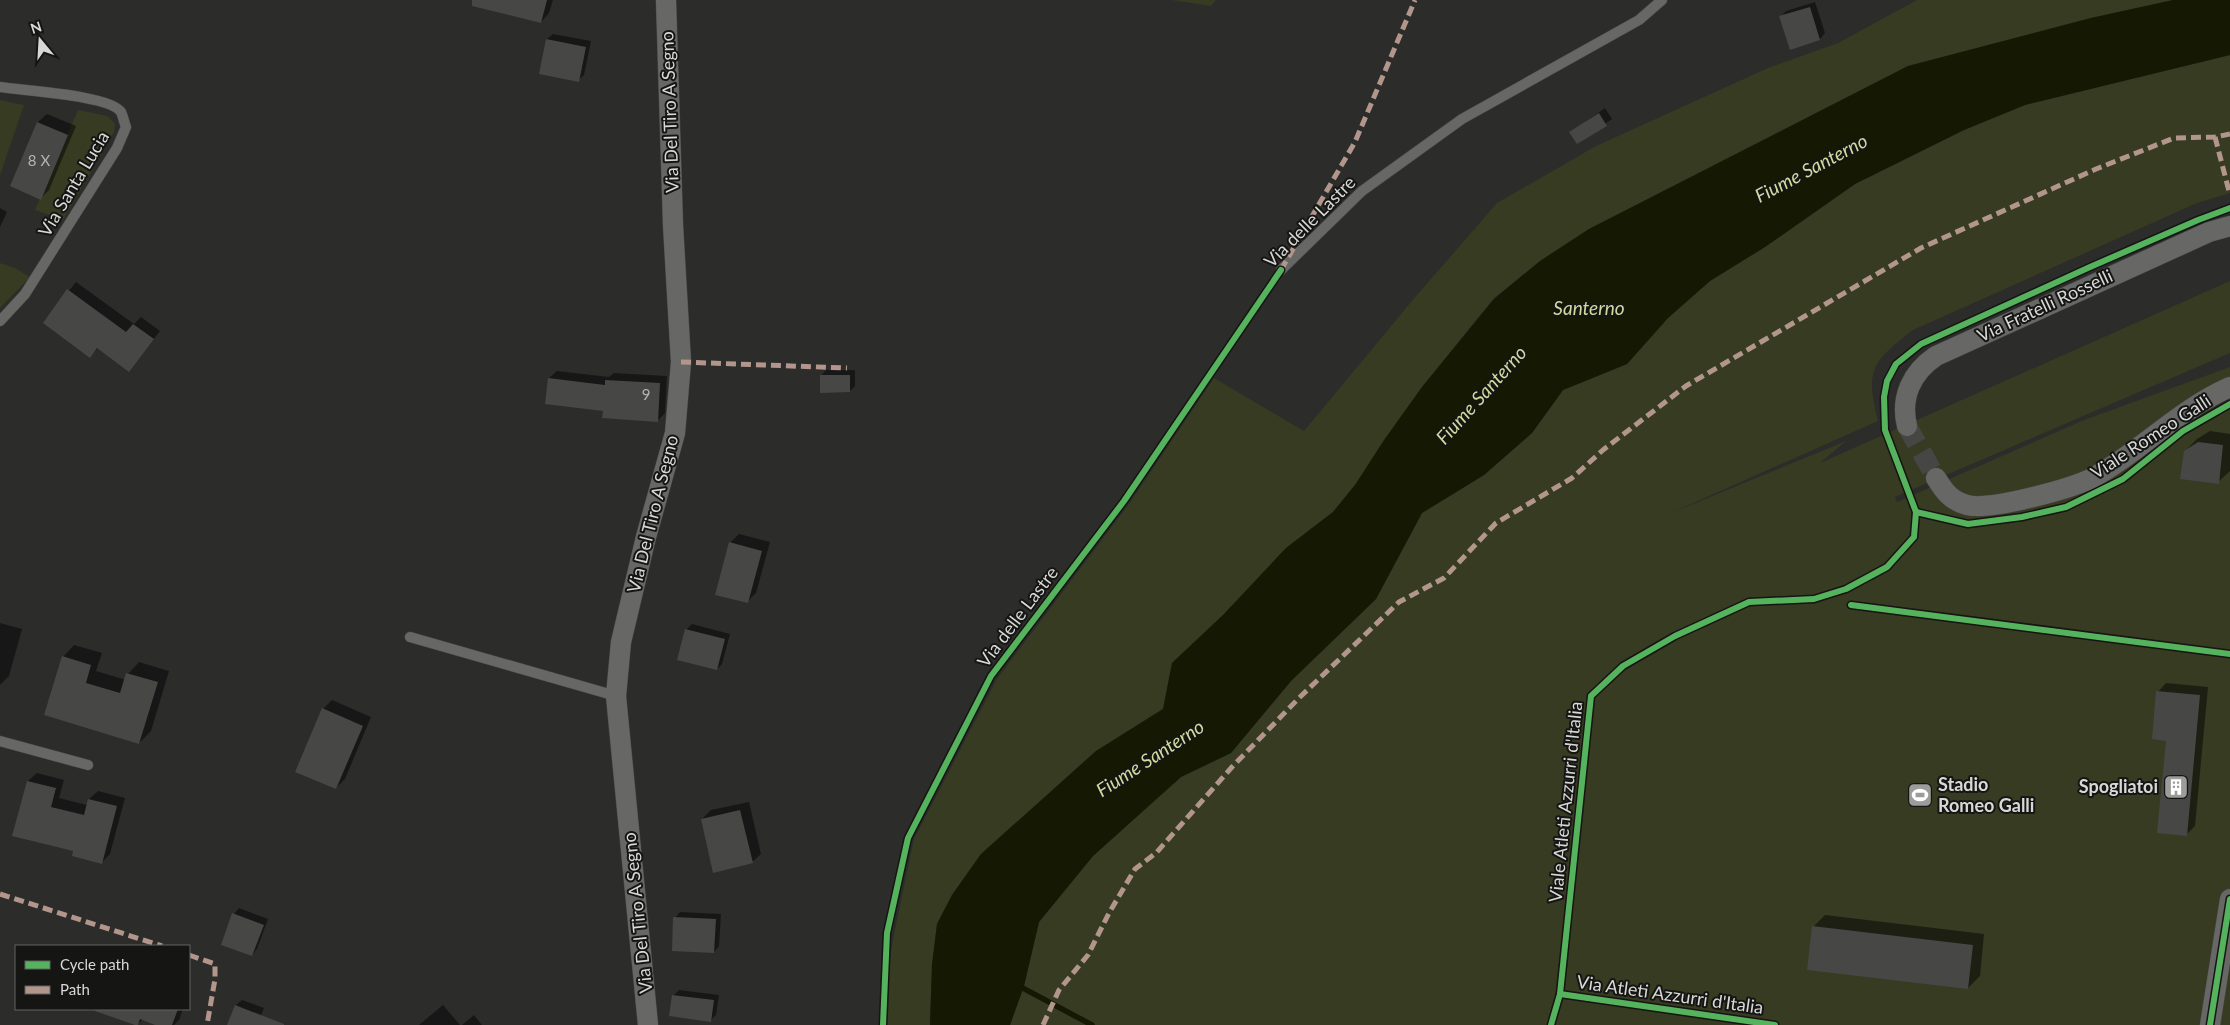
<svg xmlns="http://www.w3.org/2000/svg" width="2230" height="1025" viewBox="0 0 2230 1025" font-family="Lato,sans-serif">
<rect width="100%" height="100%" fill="#2c2c2b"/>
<g fill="#363b21">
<path d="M1171 0H1216L1211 6Z"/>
<path d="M1917 0H2173L2091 18 1908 66 1589 229 1540 261 1493 299 1422 387 1355 485 1333 512 1286 548 1223 615 1172 663 1163 709 1096 751 981 854 952 895 937 924 932 964 930 1025H879L894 934 914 839 997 679 1129 504 1214 378 1304 431 1411 302 1497 203 1596 146 1768 68 1838 43Z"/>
<path d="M2230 55V193L2197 203 1913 330C1872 362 1865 369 1878 421L1671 513 1846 441 1820 463 2230 281V353L1895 497 1897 502 2084 420 2230 367V1025H1010L1024 986 1039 922 1093 856 1181 777 1231 753 1291 681 1376 599 1422 513 1484 475 1532 433 1563 390 1627 364 1668 318 1710 281 1765 247 1855 184 1964 130 2025 105Z"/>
<path d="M0 100 24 105 0 175Z"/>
<path d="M78 110 108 116 115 124 114 132 63 220 35 210Z"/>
<path d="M0 263 15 268 30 277 0 308Z"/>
</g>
<path fill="#151904" d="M2173 0H2230V55L2025 105 1964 130 1855 184 1765 247 1710 281 1668 318 1627 364 1563 390 1532 433 1484 475 1422 513 1376 599 1291 681 1231 753 1181 777 1093 856 1039 922 1024 986 1010 1025H930L932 964 937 924 952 895 981 854 1096 751 1163 709 1172 663 1223 615 1286 548 1333 512 1355 485 1384 440 1422 387 1494 299 1540 261 1589 229 1908 66 2091 18Z"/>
<g fill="#0007">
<path d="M489 0H553L549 13 541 22Z"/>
<path d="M1815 2 1825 33 1820 39 1781 17 1786 11Z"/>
<path d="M553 34 591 41 584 75 578 80 540 73 547 39Z"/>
<path d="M1605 108 1612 119 1577 143 1571 132Z"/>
<path d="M47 114 76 126 49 190 41 198 11 186 38 122Z"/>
<path d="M0 208 7 212 0 227Z"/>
<path d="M76 282 134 324 141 317 160 331 129 370 98 348 90 356 44 322Z"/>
<path d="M826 370H855V386L850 391 821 376Z"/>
<path d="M557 371 609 377 614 373 667 376 665 413 658 420 549 378Z"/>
<path d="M2210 431 2230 434V471L2218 482 2185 451 2197 439Z"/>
<path d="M739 534 770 542 756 593 747 602 730 543Z"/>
<path d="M0 623 22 629 9 676 0 685Z"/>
<path d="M692 624 730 634 722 664 717 669 686 630Z"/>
<path d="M74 645 102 653 96 671 126 680 128 674 139 662 169 671 151 731 139 743 45 714 63 657Z"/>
<path d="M2166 683 2208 687 2195 826 2186 835 2158 692Z"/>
<path d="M332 700 371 717 345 779 336 788 323 709Z"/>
<path d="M37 773 64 780 59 798 87 805 89 799 98 791 125 798 110 854 101 863 75 850 28 781Z"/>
<path d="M749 802 761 854 752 862 702 819 711 810Z"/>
<path d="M239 908 268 919 257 949 252 955 234 914Z"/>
<path d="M680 912 721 914 719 946 714 952 675 918Z"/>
<path d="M1825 915 1984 934 1980 976 1968 988 1813 927Z"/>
<path d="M679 990 719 995 716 1015 710 1020 673 996Z"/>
<path d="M242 1000 264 1008 257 1025 229 1024 236 1005Z"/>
<path d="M443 1005 460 1025H419Z"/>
<path d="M118 1009H183L179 1020 174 1025H159L143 1019 137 1025 115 1017Z"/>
<path d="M474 1015 482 1025H462Z"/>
</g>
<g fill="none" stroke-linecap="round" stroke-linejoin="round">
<path stroke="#151904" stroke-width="5.5" d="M1017 985 1092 1025"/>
</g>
<g fill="#474746">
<path d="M472 0H547L541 23 472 6Z"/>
<path d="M1810 7 1820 40 1790 50 1779 16Z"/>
<path d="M546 39 586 47 579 82 539 74Z"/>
<path d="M1599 113 1607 126 1577 144 1569 132Z"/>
<path d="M37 122 68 135 41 200 10 186Z"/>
<path d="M67 289 126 332 133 324 154 339 129 372 97 348 90 358 43 323Z"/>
<path d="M820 375H850V392L820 393Z"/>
<path d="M548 378 605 385V380L660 383 658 422 602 418 603 411 545 404Z"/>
<path d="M2198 442 2223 445 2219 484 2180 479 2184 451Z"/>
<path d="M729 542 762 551 748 603 715 595Z"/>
<path d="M685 629 725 639 717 670 677 660Z"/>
<path d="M62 656 91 665 86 683 120 693 126 673 158 682 139 744 44 715Z"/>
<path d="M2156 691 2200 695 2187 836 2157 833 2166 741 2152 739Z"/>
<path d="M322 708 363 726 336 789 295 772Z"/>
<path d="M27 781 56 788 51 807 84 815 88 799 117 806 102 864 72 856 73 851 12 836Z"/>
<path d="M740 810 753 863 713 873 701 819Z"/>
<path d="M232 913 264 925 252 956 221 945Z"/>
<path d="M673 917 716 919 714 953 672 951Z"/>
<path d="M1812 926 1973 945 1968 989 1807 970Z"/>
<path d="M672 995 714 1000 711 1022 669 1016Z"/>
<path d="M235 1005 284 1024V1025H227Z"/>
<path d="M95 1009H178L172 1025H155L140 1019 138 1025H135L95 1011Z"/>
</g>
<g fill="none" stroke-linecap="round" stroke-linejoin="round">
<path stroke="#464645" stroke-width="20" stroke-dasharray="20 10" stroke-linecap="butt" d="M1907 426 1936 478"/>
<defs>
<g id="service">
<path d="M0 87C23 91 110 95 121 112 123 116 124 122 126 127L117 148 25 294 0 321"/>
<path d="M1281 270 1362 191 1462 119 1639 20 1662 0"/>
<path d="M410 637 616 696"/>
<path d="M0 741 88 765"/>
</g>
<g id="minor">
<path d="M1907 426C1900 397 1912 372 1936 356L2209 232 2230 226"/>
<path d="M1936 478C1944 491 1951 501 1967 505 1990 511 2075 488 2096 476 2143 449 2180 409 2230 387"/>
<path d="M648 1025 616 696 621 642 646 537 675 433 681 362 673 225 666 0"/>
<path d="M2210 1025 2230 899"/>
</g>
</defs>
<use href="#service" stroke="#484846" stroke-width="11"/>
<use href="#minor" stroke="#484846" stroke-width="21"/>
<use href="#service" stroke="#676766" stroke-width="10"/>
<use href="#minor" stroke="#676766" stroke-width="20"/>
<g stroke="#b2968c" stroke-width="5" stroke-dasharray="10 5" stroke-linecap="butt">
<path d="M2215 137 2230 195"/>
<path d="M1281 270 1355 142 1415 0"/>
<path d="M681 362 847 368"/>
<path d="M0 894 162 946"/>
<path d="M189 955 215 964V979L207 1025"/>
<path d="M1043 1025 1059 990 1088 955 1109 913 1135 869 1156 853 1232 767 1299 698 1399 602 1444 578 1496 523 1572 478 1603 450 1686 386 1921 248 2096 169 2174 138 2215 137 2230 134"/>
</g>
<defs>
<g id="cycleway">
<path d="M1916 512 1968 524 2022 517 2066 507 2123 479 2183 431 2230 404"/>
<path d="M1851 605 2230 654"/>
<path d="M1560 994 1775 1025"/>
<path d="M883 1025 887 933 908 838 991 676 1124 501 1281 270"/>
<path d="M1551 1025 1560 994 1591 696 1623 666 1675 636 1749 602 1814 599 1846 589 1887 567 1914 537 1916 512 1885 430 1884 397 1887 381 1896 364 1921 344 2090 267 2198 220 2230 208"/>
<path d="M2210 1025 2230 899"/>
</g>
</defs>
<use href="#cycleway" stroke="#151514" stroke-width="9"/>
<use href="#cycleway" stroke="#56b35d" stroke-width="6"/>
</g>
<defs>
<symbol id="building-square" viewBox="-11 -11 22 22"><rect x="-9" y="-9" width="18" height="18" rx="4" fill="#9c9c9a" stroke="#151514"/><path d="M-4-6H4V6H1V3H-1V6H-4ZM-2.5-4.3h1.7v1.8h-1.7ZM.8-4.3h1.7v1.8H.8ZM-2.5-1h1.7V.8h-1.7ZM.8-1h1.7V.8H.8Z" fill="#fff"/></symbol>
<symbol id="stadium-square" viewBox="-11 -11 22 22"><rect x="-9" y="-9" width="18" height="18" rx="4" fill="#9c9c9a" stroke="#151514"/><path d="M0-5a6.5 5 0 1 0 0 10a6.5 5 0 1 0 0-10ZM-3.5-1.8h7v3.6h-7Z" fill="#fff"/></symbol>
</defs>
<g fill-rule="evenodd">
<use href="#building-square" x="2162" y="773" width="28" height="28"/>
<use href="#stadium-square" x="1906" y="781" width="28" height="28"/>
</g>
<g text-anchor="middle" stroke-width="4" stroke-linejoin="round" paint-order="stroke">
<g font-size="15" fill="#b4b4b2">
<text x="39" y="166">8 X</text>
<text x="646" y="400">9</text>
</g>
<g font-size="18" fill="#d8d8d6" stroke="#151514">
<text transform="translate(670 112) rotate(-92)" y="6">Via Del Tiro A Segno</text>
<text transform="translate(74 184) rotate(-59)" y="6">Via Santa Lucia</text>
<text transform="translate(1310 222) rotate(-45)" y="6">Via delle Lastre</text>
<text transform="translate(2045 306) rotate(-25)" y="6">Via Fratelli Rosselli</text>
<text transform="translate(2151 437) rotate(-33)" y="6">Viale Romeo Galli</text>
<text transform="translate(653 514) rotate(-76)" y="6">Via Del Tiro A Segno</text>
<text transform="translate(1018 617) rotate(-53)" y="6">Via delle Lastre</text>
<text transform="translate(1566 802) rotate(-84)" y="6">Viale Atleti Azzurri d'Italia</text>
<text transform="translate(638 913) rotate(-96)" y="6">Via Del Tiro A Segno</text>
<text transform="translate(1670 995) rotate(8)" y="6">Via Atleti Azzurri d'Italia</text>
</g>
<g font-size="18" font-weight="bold" fill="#d8d8d6" stroke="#151514" text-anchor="start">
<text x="1938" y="791">Stadio<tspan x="1938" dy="21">Romeo Galli</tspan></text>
<text x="2158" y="793" text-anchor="end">Spogliatoi</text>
</g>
<g font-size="19" font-style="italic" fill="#cfdc9d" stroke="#151514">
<text transform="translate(1811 168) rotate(-28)" y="7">Fiume Santerno</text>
<text x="1589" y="315">Santerno</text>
<text transform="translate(1481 395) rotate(-48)" y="7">Fiume Santerno</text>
<text transform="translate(1150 758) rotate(-33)" y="7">Fiume Santerno</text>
</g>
</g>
<rect x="15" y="945" width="175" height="65" fill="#151514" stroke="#636362"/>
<rect x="25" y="961" width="25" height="8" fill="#56b35d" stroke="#636362"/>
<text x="60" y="970" font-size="15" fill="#d8d8d6">Cycle path</text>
<rect x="25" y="986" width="25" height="8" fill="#b2968c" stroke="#636362"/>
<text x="60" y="995" font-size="15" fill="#d8d8d6">Path</text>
<g transform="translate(40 40) rotate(342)" stroke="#151514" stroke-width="4" paint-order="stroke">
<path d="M0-4L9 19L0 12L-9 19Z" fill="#d8d8d6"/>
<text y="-8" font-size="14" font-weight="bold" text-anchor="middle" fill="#d8d8d6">N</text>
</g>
</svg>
